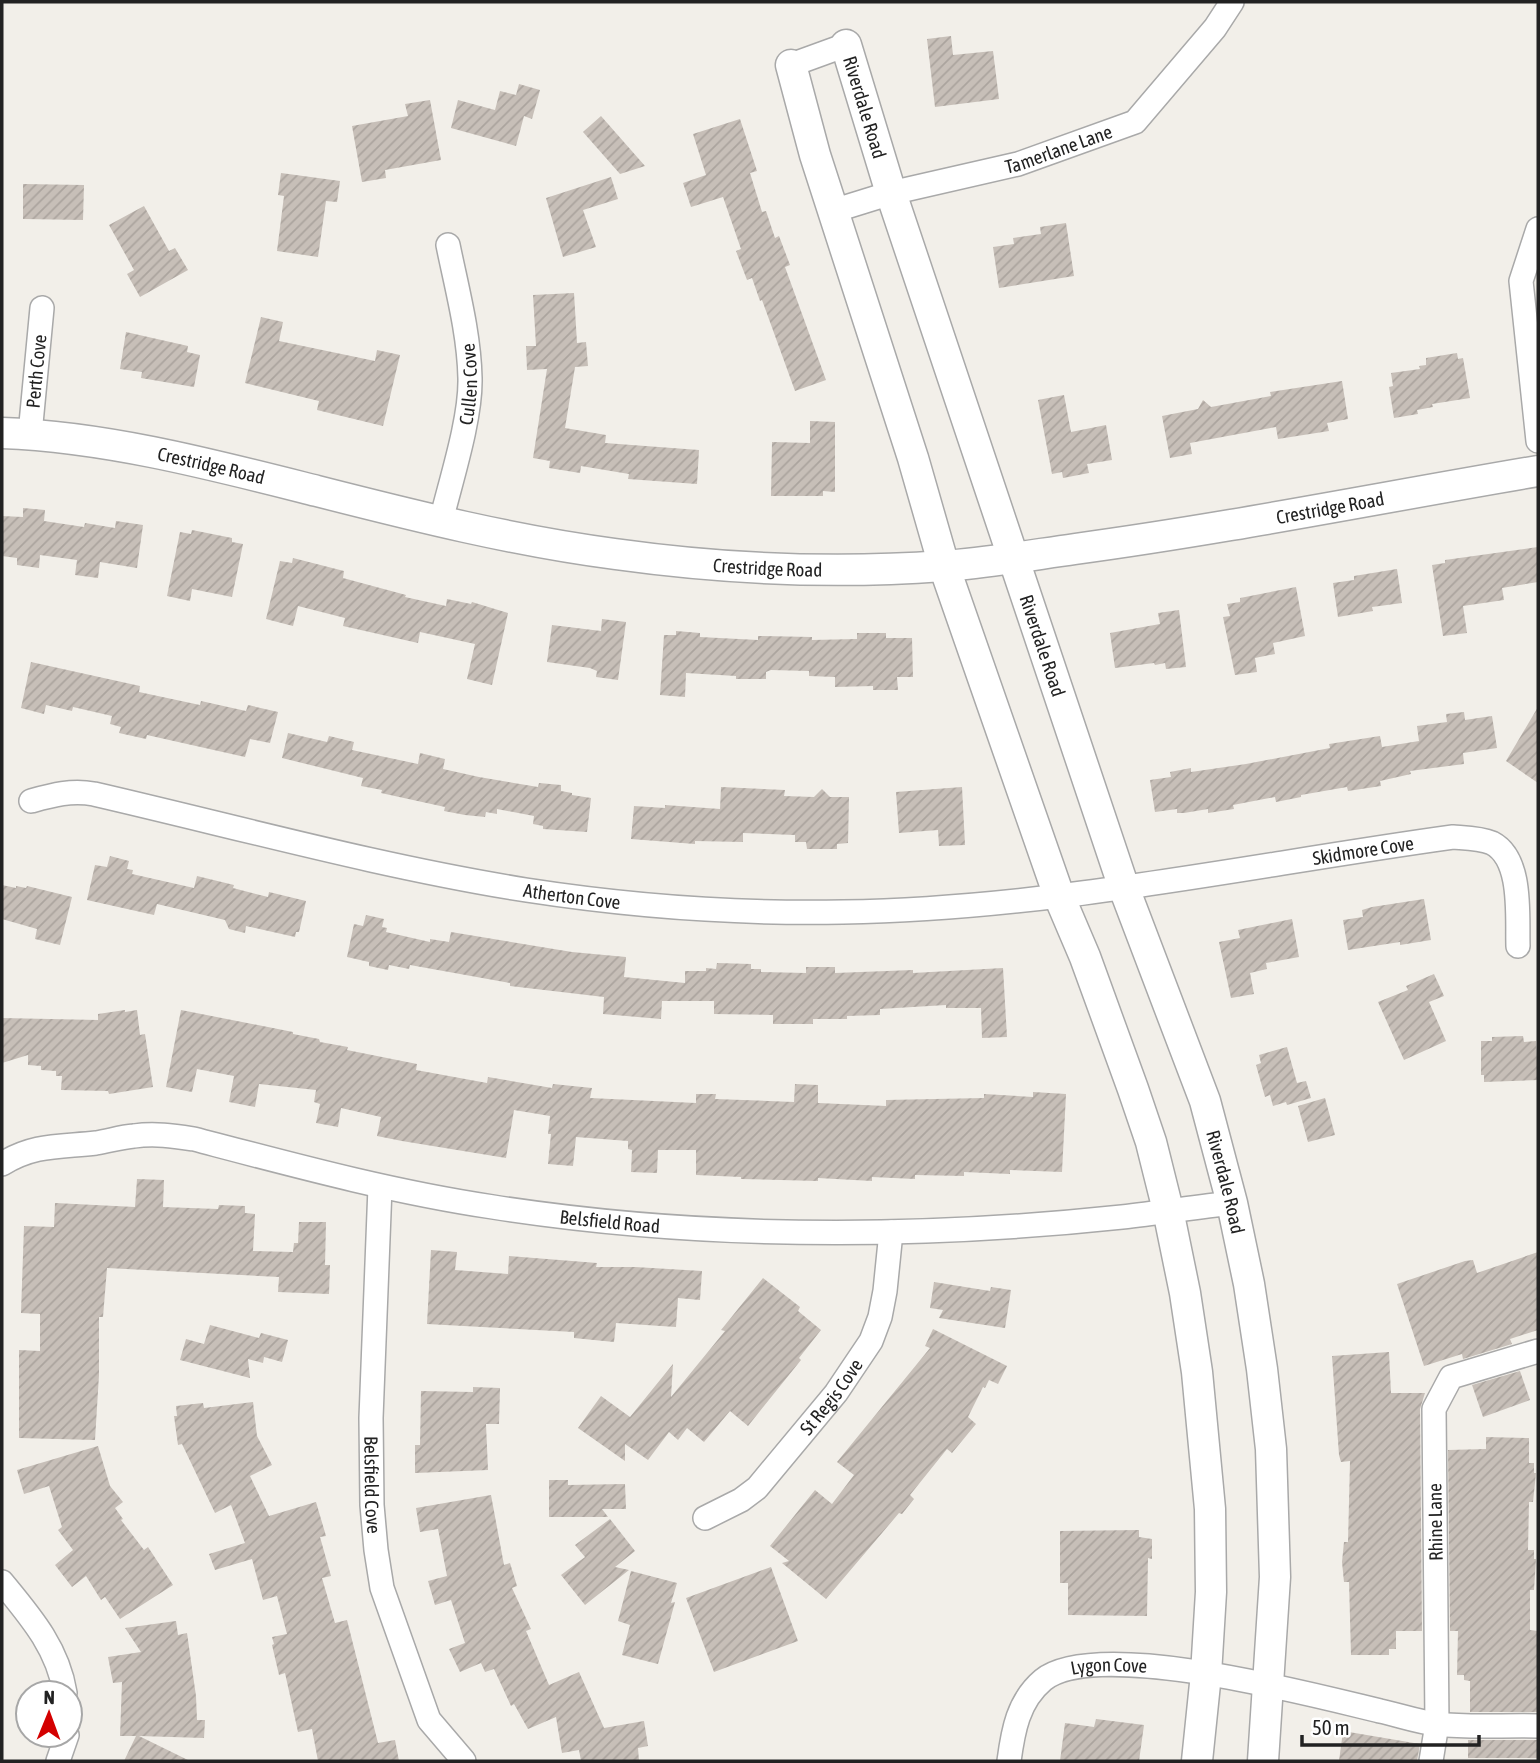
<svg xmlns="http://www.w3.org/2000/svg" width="1540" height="1763" viewBox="0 0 1540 1763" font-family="'Asap Condensed',sans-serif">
<defs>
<pattern id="building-hatch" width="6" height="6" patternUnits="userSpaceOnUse" patternTransform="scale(1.75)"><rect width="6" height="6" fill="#c7bfb8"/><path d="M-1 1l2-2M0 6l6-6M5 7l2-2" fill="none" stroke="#aba49e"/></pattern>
</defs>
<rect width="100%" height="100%" fill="#f2efe9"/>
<g fill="url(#building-hatch)">
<path d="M951 36 953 55 993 51 999 99 935 107 927 39Z"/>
<path d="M519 84 540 90 532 119 524 116 516 146 451 128 458 100 495 110 500 91 516 95Z"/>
<path d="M430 100 441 160 385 170 386 178 362 182 352 126 408 116 405 104Z"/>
<path d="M601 116 645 166 620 174 583 132Z"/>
<path d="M740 119 757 171 750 173 762 212 766 211 775 238 779 236 790 265 785 267 826 380 795 391 762 300 760 301 752 278 747 280 736 251 741 249 723 197 691 207 683 183 706 175 693 134Z"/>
<path d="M281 173 340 181 337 202 326 201 318 257 277 251 284 196 278 195Z"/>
<path d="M611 177 618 199 583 210 596 247 563 257 546 198Z"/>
<path d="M23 184 84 185 83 220 23 219Z"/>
<path d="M144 206 169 251 175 248 188 270 140 297 127 274 134 270 109 225Z"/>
<path d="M1066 223 1074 276 999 288 993 247 1014 244 1013 238 1041 234 1040 227Z"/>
<path d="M574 293 577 343 586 342 588 366 575 367 565 428 606 435 605 443 699 450 697 484 628 479 629 474 581 466 580 473 549 468 550 461 533 458 547 369 527 370 526 346H536L533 295Z"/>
<path d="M261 317 283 322 279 341 375 361 377 350 400 355 383 426 317 410 319 401 245 383Z"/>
<path d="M126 332 188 346 187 352 200 355 194 387 141 378 142 372 120 369Z"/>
<path d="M1457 353 1458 359 1463 358 1470 398 1432 404 1433 407 1417 410 1418 414 1394 418 1389 387 1393 386 1391 373 1420 369 1419 366 1426 365V358Z"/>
<path d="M1342 381 1348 419 1327 423 1329 431 1278 439 1276 427 1190 443 1192 454 1170 458 1162 416 1198 409 1203 400 1211 407 1271 396 1270 392Z"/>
<path d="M1064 395 1071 432 1106 425 1112 460 1087 464 1089 473 1063 478 1062 472 1052 474 1038 400Z"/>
<path d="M810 421 835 422V492L823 491V496H771L772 442 810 443Z"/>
<path d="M23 508 45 510 44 521 84 527 85 523 115 528 116 521 143 525 137 568 100 562 98 578 75 575 77 560 40 555 39 568 17 565V558L2 556V516L23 517Z"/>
<path d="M192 530 232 538V542L243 544 232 597 192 589 190 601 167 596 180 532 191 534Z"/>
<path d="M1538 547V582L1502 588 1504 600 1463 606 1467 633 1443 636 1432 565 1445 563V560Z"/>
<path d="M293 558 344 571 343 578 406 595 405 597 446 606 447 599 471 604 472 602 508 613 492 685 467 679 475 644 420 632 418 643 343 626 345 618 298 606 293 626 266 619 280 561 292 563Z"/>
<path d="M1397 569 1402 603 1372 607 1373 611 1338 617 1333 583 1354 580V576Z"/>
<path d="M1296 587 1305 636 1273 643 1275 654 1255 658 1257 672 1235 675 1223 617 1230 616 1227 604 1240 602V598Z"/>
<path d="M1179 610 1186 667 1166 669 1165 663 1155 665 1154 663 1115 668 1110 633 1160 624 1158 613Z"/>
<path d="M602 619 626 622 618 680 596 677 597 671 590 668 547 662 552 625 601 631Z"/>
<path d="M676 631 700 633V637L758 640V636L812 637V640L857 639V633H886V638H912L913 677H897L898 690H873V686L835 687V677L809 676V671L771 670 766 672V679H736V676L686 673 685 697 660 695 664 635H676Z"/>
<path d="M31 662 140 686 139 692 200 705 201 701 246 711 248 705 278 712 270 743 250 739 245 757 147 735 146 739 119 733 121 727 110 724 112 716 73 707 72 711 46 705 44 714 21 708Z"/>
<path d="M1538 707V783L1506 761Z"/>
<path d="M1464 712 1465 720 1492 716 1497 748 1463 753 1464 764 1410 771 1411 774 1380 781 1381 786 1348 791 1347 787 1301 795V797L1276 802 1275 797 1233 805 1234 809 1208 813V809L1184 813H1177V809L1155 812 1150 780 1171 777 1170 772 1191 768V772L1246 764 1330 748 1329 744 1380 736 1382 747 1419 741 1417 726 1447 722 1446 714Z"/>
<path d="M288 733 327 742 329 736 354 742 352 750 418 764 420 753 445 759 443 769 479 777 538 787 539 783 561 785V791L572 793V795L591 798 587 832 543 829V826L533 824 534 816 497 809V814L486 812 485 817 465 815 444 811 445 807 381 793 382 790 361 786 363 778 282 758Z"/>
<path d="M721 787 785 790 784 796 814 797 822 789 830 797H849L848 843 837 844V849H807L806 842H795V835L743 833V842L695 841V844L631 839 634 806 665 808V805L720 809Z"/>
<path d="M962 787 965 845 939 846 938 830 899 833 896 792Z"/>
<path d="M110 856 129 861 127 869 133 870 132 874 194 888 197 876 234 885 233 888 268 897 269 892 306 901 299 932H296L295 937 246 926 245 933 229 929 225 920 157 904 154 915 87 900 95 865 107 867Z"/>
<path d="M2 885 16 888V886L26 888 27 886 72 897 60 945 35 939 37 929 2 919Z"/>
<path d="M1424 899 1431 940 1400 945V942L1348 950 1343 920 1363 917 1362 910 1372 907Z"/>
<path d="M366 915 384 919 382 927 387 928 386 932 430 942V939L449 942 451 932 572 952 626 957 624 977 685 983V971H706V968L716 969 717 963 751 964V969H761V972L806 973V967H835V973L913 970V973L1003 968 1007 1037 982 1038 981 1008H946V1005L880 1009V1015L847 1016V1019H813V1024H773V1015L714 1014V1001H662L661 1019 603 1014 604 997 510 986V983L410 965 409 969 389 965 388 970 369 966V962L347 957 354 924 363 926Z"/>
<path d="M1292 919 1299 957 1266 963 1267 969 1250 973 1254 994 1231 998 1219 942 1240 938 1238 930Z"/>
<path d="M1434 974 1444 996 1429 1002 1446 1041 1404 1060 1378 1002 1408 990 1406 986Z"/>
<path d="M125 1010V1012L137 1010 140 1035 145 1034 153 1087 109 1094 108 1091 61 1090 62 1076H56V1071L41 1070V1066L28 1065V1055L2 1063V1018L98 1020V1014Z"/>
<path d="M181 1010 293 1032V1034L319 1039 320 1042 348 1047 347 1050 417 1064 416 1070 487 1083 488 1077 552 1088 553 1084 592 1088 590 1098 696 1103V1094H716L715 1099 794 1102 795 1084 818 1085V1103L886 1106V1100L984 1098V1094L1033 1097V1092L1066 1094 1062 1172 1010 1170V1174L964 1172V1176L915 1175V1179L872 1177V1181L818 1178V1181L741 1179V1177L696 1175V1150H658L657 1173 631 1172 632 1150 628 1149V1141L576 1137 573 1166 548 1164 551 1134H548L550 1116 514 1110 506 1158 402 1141 377 1136 381 1117 341 1108 338 1127 316 1123 320 1104 314 1102 316 1090 259 1084 255 1107 229 1102 234 1076 197 1069 192 1092 166 1087Z"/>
<path d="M1523 1036 1524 1042 1536 1041 1538 1080 1484 1082V1075H1481V1041H1492V1037Z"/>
<path d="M1287 1047 1297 1083 1306 1081 1311 1098 1287 1105 1286 1102 1273 1106 1270 1095 1265 1097 1256 1065 1261 1063 1259 1055Z"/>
<path d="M1325 1098 1335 1135 1308 1142 1298 1106Z"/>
<path d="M137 1179 164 1180 163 1207 218 1209 219 1205 245 1206V1213L255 1214 253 1251 293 1252 294 1243H298L299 1222H326L325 1265H330L329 1294 278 1292 279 1277 107 1268 103 1317H99V1375L95 1440 19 1438V1350L40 1351V1314L21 1313 24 1226 54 1227 55 1203 135 1207Z"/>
<path d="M431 1250 457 1252 455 1270 508 1274 509 1256 597 1263 596 1267H635L702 1271 700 1300 678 1298 676 1327 616 1323 614 1342 574 1338V1332L427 1324Z"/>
<path d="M1538 1252V1330L1510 1339 1512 1344 1463 1359 1462 1354 1424 1366 1397 1284 1465 1261 1473 1260 1477 1273Z"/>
<path d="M763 1278 800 1307 798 1311 821 1330 799 1358 801 1360 748 1426 730 1411 704 1442 687 1428 678 1440 669 1432 648 1460 625 1444V1461L578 1428 601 1396 630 1417 673 1364 671 1397 725 1331 721 1330Z"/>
<path d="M934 1282 990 1291 991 1287 1011 1290 1005 1328 939 1318 943 1310 930 1308Z"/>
<path d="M210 1325 259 1338 261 1333 288 1340 282 1362 264 1357 263 1363 248 1359 250 1378 180 1360 186 1339 204 1344Z"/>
<path d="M933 1329 1007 1366 998 1384 989 1380 985 1388 983 1387 968 1417 976 1424 952 1453 947 1449 910 1495 914 1499 902 1514 899 1513 826 1599 782 1563 789 1561 770 1546 815 1490 832 1504 854 1475 837 1462 930 1348 925 1346Z"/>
<path d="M1389 1352 1391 1393H1425L1420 1409 1422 1631H1396V1649H1389V1655H1351L1349 1582H1344L1342 1562 1344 1542H1348L1350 1461 1341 1462 1339 1455 1332 1356Z"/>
<path d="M1520 1371 1530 1400 1483 1417 1472 1385Z"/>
<path d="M473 1387 500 1388 499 1424H486L488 1470 415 1473V1445H420L421 1391 473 1392Z"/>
<path d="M253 1402 257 1436 272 1465 250 1476 269 1516 316 1502 326 1536 320 1537 331 1576 322 1578 335 1623 347 1620 378 1743 395 1740 399 1761H318L312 1729 298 1732 285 1673 279 1675 272 1645 274 1644 272 1637 287 1634 277 1596 263 1600 252 1559 215 1570 209 1554 245 1543 231 1505 215 1513 182 1444 178 1445 174 1416H177L176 1406 203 1403 204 1408Z"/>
<path d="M1486 1437 1529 1438V1463H1534V1473H1536L1533 1502H1529L1528 1550H1534V1559H1536L1534 1590H1530V1630L1538 1631V1712H1470V1681L1464 1680V1675H1457L1458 1631H1450L1448 1450 1486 1449Z"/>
<path d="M98 1446 110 1486 123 1502 115 1508 123 1519 121 1520 144 1550 148 1547 173 1585 120 1619 105 1597 101 1600 86 1576 72 1587 55 1565 73 1550 58 1530 62 1527 49 1486 24 1494 17 1470Z"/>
<path d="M549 1480H568V1485L625 1484 626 1509H602L608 1517H549Z"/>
<path d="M491 1495 504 1565 510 1563 517 1586 512 1588 531 1629 526 1631 549 1685 579 1672 604 1728 644 1721 648 1746 638 1748 639 1761H581L579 1750 562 1753 556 1717 528 1729 514 1704 511 1706 494 1669 485 1672 481 1663 460 1672 449 1649 465 1643 451 1600 435 1605 428 1581 447 1576 438 1529 420 1532 416 1508Z"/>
<path d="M610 1519 635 1551 615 1567 629 1570 585 1605 561 1575 585 1557 575 1545Z"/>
<path d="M1139 1530V1537L1152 1539V1559L1148 1558 1147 1616 1068 1615V1583H1060V1531Z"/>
<path d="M771 1567 798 1641 714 1672 686 1598Z"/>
<path d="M631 1571 677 1583 671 1603 675 1602 658 1664 622 1655 630 1625 618 1621Z"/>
<path d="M176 1621 178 1635 187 1633 196 1696 197 1720H205L204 1738 139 1736 190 1761H124L136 1736H120L122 1682 113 1683 108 1657 141 1652 125 1628Z"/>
<path d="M1096 1719 1144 1725 1139 1761H1060L1065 1723 1094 1727Z"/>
<path d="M1343 1731 1420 1744 1417 1761H1339Z"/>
<rect x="1468" y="1740" width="70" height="18"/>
</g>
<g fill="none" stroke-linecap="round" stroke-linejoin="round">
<defs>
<g id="minor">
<path d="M791 65 846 45"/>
<path id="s1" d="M833 211 891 193 1018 164 1135 122 1215 28 1232 2"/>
<path d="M1538 229 1521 281 1538 441"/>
<path id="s2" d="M30 434 42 308"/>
<path id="s3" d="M441 521C451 480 471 419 470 378 469 333 457 289 448 245"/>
<path id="s4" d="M31 801C53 795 71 790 94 794 237 827 381 867 526 890 630 906 738 914 843 912 1049 909 1250 865 1453 837 1466 838 1480 838 1492 843 1523 859 1517 917 1518 946"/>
<path id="s5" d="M2 1164C34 1144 60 1147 96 1143 109 1141 121 1137 134 1136 155 1133 174 1136 194 1139 293 1165 392 1192 493 1207 700 1239 914 1239 1122 1217 1159 1213 1195 1207 1232 1203"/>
<path id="s6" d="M380 1187 371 1418 372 1505 376 1550 382 1588 429 1720 464 1761"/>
<path id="s7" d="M705 1518 741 1500 757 1488 836 1393 871 1341 880 1317 885 1291 891 1232"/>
<path d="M2 1582C30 1616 58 1648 65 1693"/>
<path d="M58 1761 67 1735"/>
<path id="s8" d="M1009 1761C1013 1731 1018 1701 1043 1680 1096 1637 1313 1695 1380 1711 1399 1715 1418 1722 1437 1724 1470 1728 1505 1725 1538 1726"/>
<path d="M1431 1761 1437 1724 1434 1409 1451 1377 1538 1351"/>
</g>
<g id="tertiary">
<path id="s9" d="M846 45 891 193 1124 888 1205 1101 1232 1203 1249 1284 1262 1369 1271 1449 1275 1577 1263 1761"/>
<path d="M791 65 815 155 913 458 944 566 1059 896 1085 957 1133 1089 1151 1142 1168 1210 1185 1293 1197 1372 1210 1509 1211 1592 1206 1674 1197 1761"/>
<path id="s10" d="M2 433C108 437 214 465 317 491 415 516 515 541 615 554 723 569 835 574 943 566 987 563 1032 555 1075 549 1230 528 1384 497 1538 471"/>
</g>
</defs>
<use href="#minor" stroke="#a9a9a9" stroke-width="26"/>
<use href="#tertiary" stroke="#a9a9a9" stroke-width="33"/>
<use href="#minor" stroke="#fff" stroke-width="23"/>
<use href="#tertiary" stroke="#fff" stroke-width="30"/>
</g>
<g text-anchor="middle" stroke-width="5" stroke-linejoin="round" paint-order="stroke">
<g font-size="19" fill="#222" stroke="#fff">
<text dy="7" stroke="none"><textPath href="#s9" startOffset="65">Riverdale Road</textPath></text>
<text dy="7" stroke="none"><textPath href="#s1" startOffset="234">Tamerlane Lane</textPath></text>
<text dy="7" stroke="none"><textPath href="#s2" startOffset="63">Perth Cove</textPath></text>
<text dy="7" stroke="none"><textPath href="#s3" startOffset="140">Cullen Cove</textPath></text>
<text dy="7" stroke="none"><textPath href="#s10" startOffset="212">Crestridge Road</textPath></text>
<text dy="7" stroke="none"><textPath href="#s10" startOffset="1346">Crestridge Road</textPath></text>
<text dy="7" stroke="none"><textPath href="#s10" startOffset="779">Crestridge Road</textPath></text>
<text dy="7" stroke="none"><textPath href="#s9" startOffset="632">Riverdale Road</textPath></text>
<text dy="7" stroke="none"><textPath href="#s4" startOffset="1349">Skidmore Cove</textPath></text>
<text dy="7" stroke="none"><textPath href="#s4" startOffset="553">Atherton Cove</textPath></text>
<text dy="7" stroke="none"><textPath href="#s9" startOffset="1199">Riverdale Road</textPath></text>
<text dy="7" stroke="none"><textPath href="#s5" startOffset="621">Belsfield Road</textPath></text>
<text dy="7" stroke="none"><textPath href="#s7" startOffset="178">St Regis Cove</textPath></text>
<text dy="7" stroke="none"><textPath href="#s6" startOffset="298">Belsfield Cove</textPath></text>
<text transform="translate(1435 1522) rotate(-91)" y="7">Rhine Lane</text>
<text dy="7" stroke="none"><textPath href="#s8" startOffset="159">Lygon Cove</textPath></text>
</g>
</g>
<rect width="1540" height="1763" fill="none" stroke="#222222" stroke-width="7"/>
<g transform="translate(49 1714) rotate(1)"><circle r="33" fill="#ffffff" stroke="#a7a7a7" stroke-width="2"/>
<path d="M0-5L12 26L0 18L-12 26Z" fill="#d40000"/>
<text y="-10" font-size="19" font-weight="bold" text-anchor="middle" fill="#222222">N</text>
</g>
<path d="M1302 1735v10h177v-10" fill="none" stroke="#222222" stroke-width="3.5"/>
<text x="1312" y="1735" font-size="21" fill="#222222" stroke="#ffffff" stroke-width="5" paint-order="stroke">50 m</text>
</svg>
